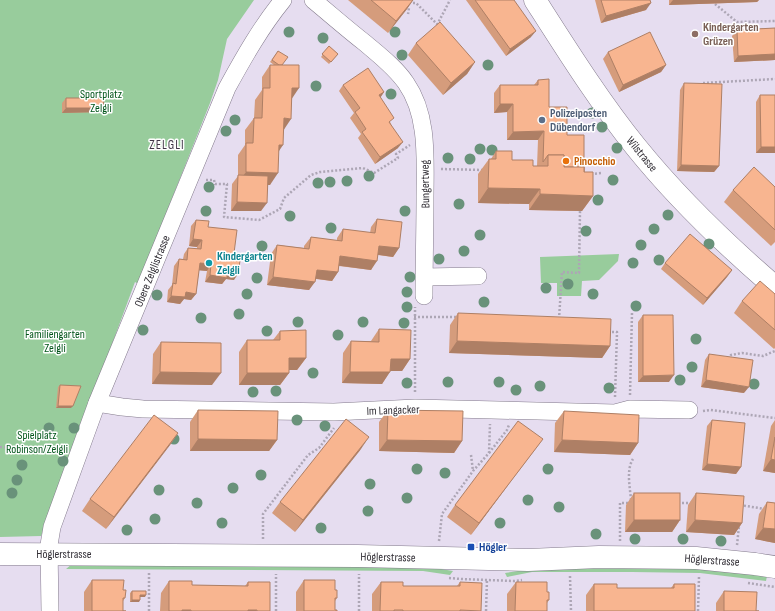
<svg xmlns="http://www.w3.org/2000/svg" width="775" height="611" viewBox="0 0 775 611" font-family="'Sofia Sans Condensed',sans-serif">
<rect width="100%" height="100%" fill="#e6ddf0"/>
<g fill="#98cc9c">
<path d="M0 0H254L227 39 218 80 210 103 138 284 135 282 41 536 0 537Z"/>
<path d="M619 254 618 261 599 280 582 281 581 296H557V283H541L540 257Z"/>
<path d="M72 564 429 567 453 571 450 575 423 571 66 569Z"/>
<path d="M632 567 700 568 767 576 766 581 700 573 632 572H532L507 577 505 573 531 569Z"/>
</g>
<g fill="none" stroke-linecap="round" stroke-linejoin="round">
<defs>
<g id="street">
<path d="M313 0C330 14 347 29 365 43 379 55 395 67 406 83 429 116 425 160 425 199 425 231 424 264 424 296"/>
<path d="M424 277 478 276"/>
<path d="M97 403 122 407 143 409 334 412 415 408 615 413 630 409 689 410"/>
<path d="M50 611 49 545 52 527 97 403 227 88C244 57 261 27 283 0"/>
</g>
<g id="secondary">
<path d="M535 0C567 50 599 101 636 147 678 199 725 244 775 287"/>
<path d="M0 554 358 556 528 560 599 557 696 558 755 564 775 567"/>
</g>
</defs>
<use href="#street" stroke="#837a8c" stroke-width="18"/>
<use href="#secondary" stroke="#837a8c" stroke-width="23"/>
<g stroke="#ada6b5" stroke-width="2.5" stroke-dasharray="2 2" stroke-linecap="butt">
<path d="M409 3H416L438 25"/>
<path d="M715 4 737 22 775 21"/>
<path d="M406 6 409 8 408 14"/>
<path d="M437 25 450 0"/>
<path d="M703 83 775 79"/>
<path d="M441 169 484 170"/>
<path d="M591 174 602 173"/>
<path d="M206 180H214L215 184H227L224 217 259 220 280 209 284 198 311 175 320 172 363 168 374 173 398 158 396 154 410 145"/>
<path d="M414 317H458"/>
<path d="M559 319 562 272 579 273 580 211"/>
<path d="M608 332H617L615 397"/>
<path d="M728 359 731 355 742 353 763 356 775 351"/>
<path d="M415 392V307"/>
<path d="M630 395 632 313"/>
<path d="M703 411 710 410 775 418"/>
<path d="M0 447 64 451"/>
<path d="M489 453 507 430 509 425"/>
<path d="M471 455 473 471"/>
<path d="M631 500C630 487 626 470 633 459"/>
<path d="M678 503H693"/>
<path d="M740 505 765 509"/>
<path d="M263 539V514L308 455 319 448 334 428"/>
<path d="M439 541 442 514 473 471 489 453 490 424"/>
<path d="M620 541V503H629"/>
<path d="M737 545 739 526"/>
<path d="M149 573V611"/>
<path d="M570 576 571 611"/>
<path d="M449 578 461 579 514 581 522 580"/>
<path d="M748 583 775 587"/>
<path d="M276 611V574"/>
<path d="M359 611V574"/>
<path d="M486 611 487 580"/>
<path d="M698 611 699 577"/>
</g>
<use href="#street" stroke="#fff" stroke-width="17"/>
<use href="#secondary" stroke="#fff" stroke-width="22"/>
</g>
<g fill="#69927a">
<circle cx="289" cy="32" r="5.5"/>
<circle cx="395" cy="32" r="5.5"/>
<circle cx="323" cy="38" r="5.5"/>
<circle cx="402" cy="55" r="5.5"/>
<circle cx="488" cy="65" r="5.5"/>
<circle cx="316" cy="86" r="5.5"/>
<circle cx="391" cy="94" r="5.5"/>
<circle cx="592" cy="113" r="5.5"/>
<circle cx="235" cy="120" r="5.5"/>
<circle cx="602" cy="127" r="5.5"/>
<circle cx="226" cy="131" r="5.5"/>
<circle cx="617" cy="148" r="5.5"/>
<circle cx="480" cy="149" r="5.5"/>
<circle cx="492" cy="150" r="5.5"/>
<circle cx="448" cy="158" r="5.5"/>
<circle cx="470" cy="159" r="5.5"/>
<circle cx="369" cy="176" r="5.5"/>
<circle cx="613" cy="180" r="5.5"/>
<circle cx="347" cy="181" r="5.5"/>
<circle cx="330" cy="182" r="5.5"/>
<circle cx="318" cy="183" r="5.5"/>
<circle cx="209" cy="187" r="5.5"/>
<circle cx="598" cy="200" r="5.5"/>
<circle cx="459" cy="204" r="5.5"/>
<circle cx="206" cy="211" r="5.5"/>
<circle cx="405" cy="211" r="5.5"/>
<circle cx="668" cy="215" r="5.5"/>
<circle cx="290" cy="216" r="5.5"/>
<circle cx="331" cy="228" r="5.5"/>
<circle cx="654" cy="229" r="5.5"/>
<circle cx="586" cy="231" r="5.5"/>
<circle cx="480" cy="235" r="5.5"/>
<circle cx="709" cy="244" r="5.5"/>
<circle cx="641" cy="245" r="5.5"/>
<circle cx="262" cy="246" r="5.5"/>
<circle cx="464" cy="251" r="5.5"/>
<circle cx="439" cy="259" r="5.5"/>
<circle cx="659" cy="260" r="5.5"/>
<circle cx="633" cy="263" r="5.5"/>
<circle cx="410" cy="277" r="5.5"/>
<circle cx="257" cy="278" r="5.5"/>
<circle cx="568" cy="284" r="5.5"/>
<circle cx="546" cy="288" r="5.5"/>
<circle cx="407" cy="292" r="5.5"/>
<circle cx="247" cy="294" r="5.5"/>
<circle cx="593" cy="294" r="5.5"/>
<circle cx="157" cy="295" r="5.5"/>
<circle cx="484" cy="302" r="5.5"/>
<circle cx="636" cy="306" r="5.5"/>
<circle cx="407" cy="307" r="5.5"/>
<circle cx="239" cy="314" r="5.5"/>
<circle cx="201" cy="318" r="5.5"/>
<circle cx="298" cy="322" r="5.5"/>
<circle cx="363" cy="322" r="5.5"/>
<circle cx="404" cy="323" r="5.5"/>
<circle cx="143" cy="330" r="5.5"/>
<circle cx="267" cy="331" r="5.5"/>
<circle cx="338" cy="335" r="5.5"/>
<circle cx="696" cy="339" r="5.5"/>
<circle cx="692" cy="367" r="5.5"/>
<circle cx="313" cy="373" r="5.5"/>
<circle cx="680" cy="380" r="5.5"/>
<circle cx="448" cy="382" r="5.5"/>
<circle cx="499" cy="382" r="5.5"/>
<circle cx="407" cy="383" r="5.5"/>
<circle cx="754" cy="384" r="5.5"/>
<circle cx="540" cy="386" r="5.5"/>
<circle cx="609" cy="388" r="5.5"/>
<circle cx="516" cy="390" r="5.5"/>
<circle cx="276" cy="391" r="5.5"/>
<circle cx="253" cy="392" r="5.5"/>
<circle cx="297" cy="420" r="5.5"/>
<circle cx="325" cy="426" r="5.5"/>
<circle cx="49" cy="428" r="5.5"/>
<circle cx="74" cy="428" r="5.5"/>
<circle cx="174" cy="439" r="5.5"/>
<circle cx="63" cy="461" r="5.5"/>
<circle cx="22" cy="465" r="5.5"/>
<circle cx="417" cy="469" r="5.5"/>
<circle cx="548" cy="469" r="5.5"/>
<circle cx="445" cy="473" r="5.5"/>
<circle cx="261" cy="475" r="5.5"/>
<circle cx="17" cy="480" r="5.5"/>
<circle cx="370" cy="484" r="5.5"/>
<circle cx="233" cy="488" r="5.5"/>
<circle cx="159" cy="490" r="5.5"/>
<circle cx="12" cy="493" r="5.5"/>
<circle cx="407" cy="498" r="5.5"/>
<circle cx="528" cy="500" r="5.5"/>
<circle cx="197" cy="503" r="5.5"/>
<circle cx="559" cy="507" r="5.5"/>
<circle cx="368" cy="511" r="5.5"/>
<circle cx="155" cy="519" r="5.5"/>
<circle cx="222" cy="523" r="5.5"/>
<circle cx="500" cy="523" r="5.5"/>
<circle cx="321" cy="528" r="5.5"/>
<circle cx="127" cy="530" r="5.5"/>
<circle cx="596" cy="534" r="5.5"/>
<circle cx="635" cy="539" r="5.5"/>
<circle cx="683" cy="539" r="5.5"/>
<circle cx="721" cy="541" r="5.5"/>
</g>
<g fill="#d59c7c">
<path d="M348 0H413L407 9 388 33Z"/>
<path d="M466 0H514L531 37 506 56Z"/>
<path d="M595 0H650L646 10 601 23Z"/>
<path d="M669 0H759L757 2 669 5Z"/>
<path d="M775 28V60L734 62 732 36 737 30Z"/>
<path d="M416 43 475 62 467 74 443 95 408 55Z"/>
<path d="M329 46 338 54 329 64 321 57Z"/>
<path d="M278 51 292 98 270 185H268L261 211H231L232 184 238 176V155L245 145V130L254 118 255 100 262 90V77L270 65H274L270 62Z"/>
<path d="M608 52 666 65 661 72 619 92 603 59Z"/>
<path d="M538 80 549 107 567 135 584 172 593 196 582 211 529 210V204L478 203V174L489 159H491L496 151 512 160 533 166H537L538 140H507V112L494 113V93L500 85H534Z"/>
<path d="M684 83 719 166 714 172 677 171 680 90Z"/>
<path d="M343 85 384 92 380 98 391 124 398 148 375 164 358 138 361 134 350 118 354 113 339 91Z"/>
<path d="M760 95H775V153H756V102Z"/>
<path d="M66 98 103 108 100 112 62 113V103Z"/>
<path d="M775 187V242L771 246 724 202 733 190Z"/>
<path d="M377 219 399 248 393 257 378 255 371 270 339 266 338 272 332 281 316 279 309 290 267 285 271 254 277 245 304 248V246L311 237 337 241V238L343 229 370 233 371 227Z"/>
<path d="M196 220 208 227 234 253V280L226 279 222 284 205 282 207 271 199 270 196 294 191 300 184 299 180 304 167 302 168 290 172 285 174 266 179 259H183L184 254 188 248 197 249V247L189 246 191 226Z"/>
<path d="M665 263 732 270 727 277 703 305 661 269Z"/>
<path d="M775 294V348L774 349 734 313 742 301Z"/>
<path d="M458 313 610 346 602 358 449 353 450 325Z"/>
<path d="M643 315 669 382H638V322Z"/>
<path d="M379 329 410 359 402 371H390L382 384 342 383 343 353 351 341H371Z"/>
<path d="M280 331 306 358 297 370H289V373L280 385H239V352L247 340H273Z"/>
<path d="M161 342 212 385 152 384 153 354Z"/>
<path d="M709 354 744 393 701 387 705 360Z"/>
<path d="M60 385 71 408H56L58 387Z"/>
<path d="M198 410 277 440 269 451H190V422Z"/>
<path d="M388 410 462 441 454 453 379 451V422Z"/>
<path d="M564 411 638 443 630 455 554 452 555 423Z"/>
<path d="M712 420 741 467 736 474 702 470 707 426Z"/>
<path d="M775 420V473L763 471 771 426Z"/>
<path d="M178 433 170 445 106 529 82 511 90 499Z"/>
<path d="M361 449 295 532 272 513 280 502Z"/>
<path d="M534 450 471 535 447 517 455 505Z"/>
<path d="M634 493 680 520 672 532H625L626 505Z"/>
<path d="M696 493 742 523 734 535 686 532 688 505Z"/>
<path d="M767 502 775 503V543L755 539 759 514Z"/>
<path d="M92 580 123 590 125 598 123 601V611H126H84V592Z"/>
<path d="M304 580 335 590 337 598 335 601V610L337 611H296V592Z"/>
<path d="M169 581 192 585 245 586 248 582 270 611H160L161 593Z"/>
<path d="M381 582 403 586H457L460 582 481 611H372V594Z"/>
<path d="M516 582 547 592 549 600 547 603V611H507V594Z"/>
<path d="M594 584 617 588H671L674 584 695 611H586V595Z"/>
<path d="M132 591 145 597H140L139 602H130V593Z"/>
<path d="M724 591 756 611H759H716V603Z"/>
</g>
<g fill="#ae7f65">
<path d="M413 0 407 9 388 33 396 21Z"/>
<path d="M673 0H759L757 2 669 5Z"/>
<path d="M651 3 646 10 601 23 606 16Z"/>
<path d="M536 31 531 37 506 56 510 49Z"/>
<path d="M775 54V60L734 62 738 56Z"/>
<path d="M475 62 467 74 443 95 451 83Z"/>
<path d="M666 65 661 72 619 92 623 85Z"/>
<path d="M292 88H299L291 100Z"/>
<path d="M384 92 380 98 379 95Z"/>
<path d="M500 104H513L507 112 494 113Z"/>
<path d="M66 108H103L100 112 62 113Z"/>
<path d="M284 118 291 119 283 131Z"/>
<path d="M544 131 538 140H507L513 132Z"/>
<path d="M403 142 398 148 375 164 380 157Z"/>
<path d="M279 145H283L275 157Z"/>
<path d="M761 147H775V153H756Z"/>
<path d="M681 165 719 166 714 172 677 171Z"/>
<path d="M246 172 278 173 270 185 237 184Z"/>
<path d="M488 188 540 189 529 204 478 203Z"/>
<path d="M540 194 593 196 582 211 529 210Z"/>
<path d="M237 202 267 203 261 211H231Z"/>
<path d="M193 239 202 240 197 247 189 246Z"/>
<path d="M379 246 399 248 393 257 373 254Z"/>
<path d="M340 256 377 261 371 270 334 265Z"/>
<path d="M200 263 211 264 207 271 195 270Z"/>
<path d="M317 270 338 272 332 281 311 278Z"/>
<path d="M732 270 727 277 703 305 707 298Z"/>
<path d="M227 272 238 274 234 280 226 279 222 284 205 282 210 275Z"/>
<path d="M273 277 315 282 309 290 267 285Z"/>
<path d="M186 292 196 294 191 300 184 299 180 304 167 302 171 296Z"/>
<path d="M457 341 610 346 602 358 449 353Z"/>
<path d="M289 358H306L297 370H280Z"/>
<path d="M391 359H410L402 371H382Z"/>
<path d="M160 372 221 373 212 385 152 384Z"/>
<path d="M350 372H390L382 384 342 383Z"/>
<path d="M247 373H289L280 385H239Z"/>
<path d="M674 375 669 382H638L643 376Z"/>
<path d="M706 380 749 387 744 393 701 387Z"/>
<path d="M58 406H73L71 408H56Z"/>
<path d="M178 433 170 445 106 529 114 517Z"/>
<path d="M369 437 361 449 295 532 303 520Z"/>
<path d="M198 439 277 440 269 451H190Z"/>
<path d="M543 439 534 450 471 535 479 523Z"/>
<path d="M387 440 462 441 454 453 379 451Z"/>
<path d="M562 440 638 443 630 455 554 452Z"/>
<path d="M771 459 775 460V473L763 471Z"/>
<path d="M707 464 741 467 736 474 702 470Z"/>
<path d="M634 520H680L672 532H625Z"/>
<path d="M695 520 742 523 734 535 686 532Z"/>
<path d="M763 528 775 529V543L755 539Z"/>
<path d="M140 595H146L145 597H139Z"/>
<path d="M132 600H140L139 602H130Z"/>
<path d="M182 610H191L190 611H181Z"/>
<path d="M248 610H257L256 611H247Z"/>
</g>
<g fill="#f8b590" stroke="#ae7f65">
<path d="M371 0H413L396 21Z"/>
<path d="M475 0H514L536 31 510 49Z"/>
<path d="M601 0H650L651 3 606 16Z"/>
<path d="M440 22 475 62 451 83 416 43Z"/>
<path d="M775 28V54L738 56 737 30Z"/>
<path d="M650 32 666 65 623 85 608 52Z"/>
<path d="M329 46 338 54 331 62 322 54Z"/>
<path d="M278 51 288 57 282 65H279L272 60Z"/>
<path d="M270 65H299V88H292L291 119 284 118 283 145H279L278 173 246 172V143H253L254 118H262L263 88H270Z"/>
<path d="M368 68 384 92 379 95 394 118 389 122 403 142 380 157 362 132 366 129 355 112 360 108 343 85Z"/>
<path d="M549 79V107H567V135H584V172V167H564V155H548L543 162 544 131 513 132V104H500V85H538V80Z"/>
<path d="M684 83 722 84 719 166 681 165Z"/>
<path d="M760 95H775V147H761Z"/>
<path d="M66 98H104L103 108H66Z"/>
<path d="M496 151H512V160H533V166H548V155H564V167H584V172H593V196L540 194V189L488 188 489 159H496Z"/>
<path d="M754 167 775 187V230L733 190Z"/>
<path d="M238 175 268 176 267 203 237 202Z"/>
<path d="M377 219 402 222 399 248 379 246 377 261 340 256 338 272 317 270 315 282 273 277 277 245 309 249 311 237 342 241 343 229 375 233Z"/>
<path d="M196 220 209 221 208 227 237 230 234 253 241 254 238 274 227 272V278L210 275 211 264 200 263 196 294 186 292 185 297 171 296 173 283 176 284 179 259 187 260 188 248 201 249 202 240 193 239Z"/>
<path d="M690 234 732 270 707 298 665 263Z"/>
<path d="M760 281 775 294V330L742 301Z"/>
<path d="M458 313 611 319 610 346 457 341Z"/>
<path d="M643 315H673L674 375 643 376Z"/>
<path d="M379 329 411 330 410 359H391L390 372H350L351 341 379 342Z"/>
<path d="M306 330V358H289V373H247V340H280V331Z"/>
<path d="M161 342 221 343V373L160 372Z"/>
<path d="M709 354 753 360 749 387 706 380Z"/>
<path d="M60 385 81 386 73 406H58Z"/>
<path d="M198 410 278 411 277 440 198 439Z"/>
<path d="M388 410 463 411 462 441 387 440Z"/>
<path d="M564 411 639 415 638 443 562 440Z"/>
<path d="M154 415 178 433 114 517 90 499Z"/>
<path d="M346 419 369 437 303 520 280 502Z"/>
<path d="M712 420 745 423 741 467 707 464Z"/>
<path d="M518 421 543 439 479 523 455 505Z"/>
<path d="M775 437V460L771 459Z"/>
<rect x="634" y="493" width="46" height="27"/>
<path d="M696 493 744 496 742 523 695 520Z"/>
<path d="M767 502 775 503V529L763 528Z"/>
<path d="M92 580H124L123 590H126L125 598H123V611H126H92Z"/>
<path d="M304 580H335V590H337V598H335V610H337V611H304Z"/>
<path d="M169 581H192V585L248 586V582H270V611H257V610H248V611H191V610H182V611H169Z"/>
<path d="M381 582H403V586H460V582L482 583 481 611 460 610V611H403V610H394V611H380Z"/>
<path d="M516 582H547V592H549V600H547V611H515Z"/>
<path d="M594 584H617V588H674V584H695V611H594Z"/>
<path d="M132 591H146V595H140V600H132Z"/>
<path d="M724 591 757 592 756 611H759H724Z"/>
</g>
<circle fill="#8d6e63" stroke="#fff" stroke-width="1.5" cx="695" cy="34" r="4"/>
<circle fill="#5c6f8a" stroke="#fff" stroke-width="1.5" cx="542" cy="120" r="4"/>
<circle fill="#e8710a" stroke="#fff" stroke-width="1.5" cx="566" cy="161" r="4"/>
<circle fill="#0f9aa8" stroke="#fff" stroke-width="1.5" cx="209" cy="263" r="4"/>
<rect fill="#1a4fb4" stroke="#fff" stroke-width="1.5" x="467" y="543" width="8" height="8" rx="2"/>
<g text-anchor="middle" stroke-width="3" stroke-linejoin="round" paint-order="stroke">
<g font-size="12" font-weight="bold" fill="#785e54" stroke="#fff" text-anchor="start">
<text x="703" y="31">Kindergarten<tspan x="703" dy="14">Grüzen</tspan></text>
</g>
<g font-size="12" fill="#02551a" stroke="#fff">
<text x="101" y="98">Sportplatz<tspan x="101" dy="14">Zelgli</tspan></text>
<text x="55" y="338">Familiengarten<tspan x="55" dy="14">Zelgli</tspan></text>
<text x="37" y="439">Spielplatz<tspan x="37" dy="14">Robinson/Zelgli</tspan></text>
</g>
<g font-size="12" font-weight="bold" fill="#4e5e75" stroke="#fff" text-anchor="start">
<text x="550" y="117">Polizeiposten<tspan x="550" dy="14">Dübendorf</tspan></text>
</g>
<g font-size="12" fill="#322f36" stroke="#fff">
<text transform="translate(642 154) rotate(51)" y="4">Wilstrasse</text>
<text transform="translate(425 184) rotate(-91)" y="4">Bungertweg</text>
<text transform="translate(152 271) rotate(-68)" y="4">Obere Zelglistrasse</text>
<text transform="translate(393 410) rotate(-2)" y="4">Im Langacker</text>
<text x="64" y="558">Höglerstrasse</text>
<text transform="translate(388 557) rotate(1)" y="4">Höglerstrasse</text>
<text transform="translate(712 560) rotate(4)" y="4">Höglerstrasse</text>
</g>
<g font-size="12" font-weight="bold" fill="#c56008" stroke="#fff" text-anchor="start">
<text x="574" y="165">Pinocchio</text>
</g>
<g font-size="12" font-weight="bold" fill="#0d838f" stroke="#fff" text-anchor="start">
<text x="217" y="260">Kindergarten<tspan x="217" dy="14">Zelgli</tspan></text>
</g>
<g font-size="12" font-weight="bold" fill="#164399" stroke="#fff" text-anchor="start">
<text x="479" y="551">Högler</text>
</g>
<g font-size="13" letter-spacing="1" fill="#403847" stroke="#fff">
<text x="167" y="149">ZELGLI</text>
</g>
</g>
</svg>
